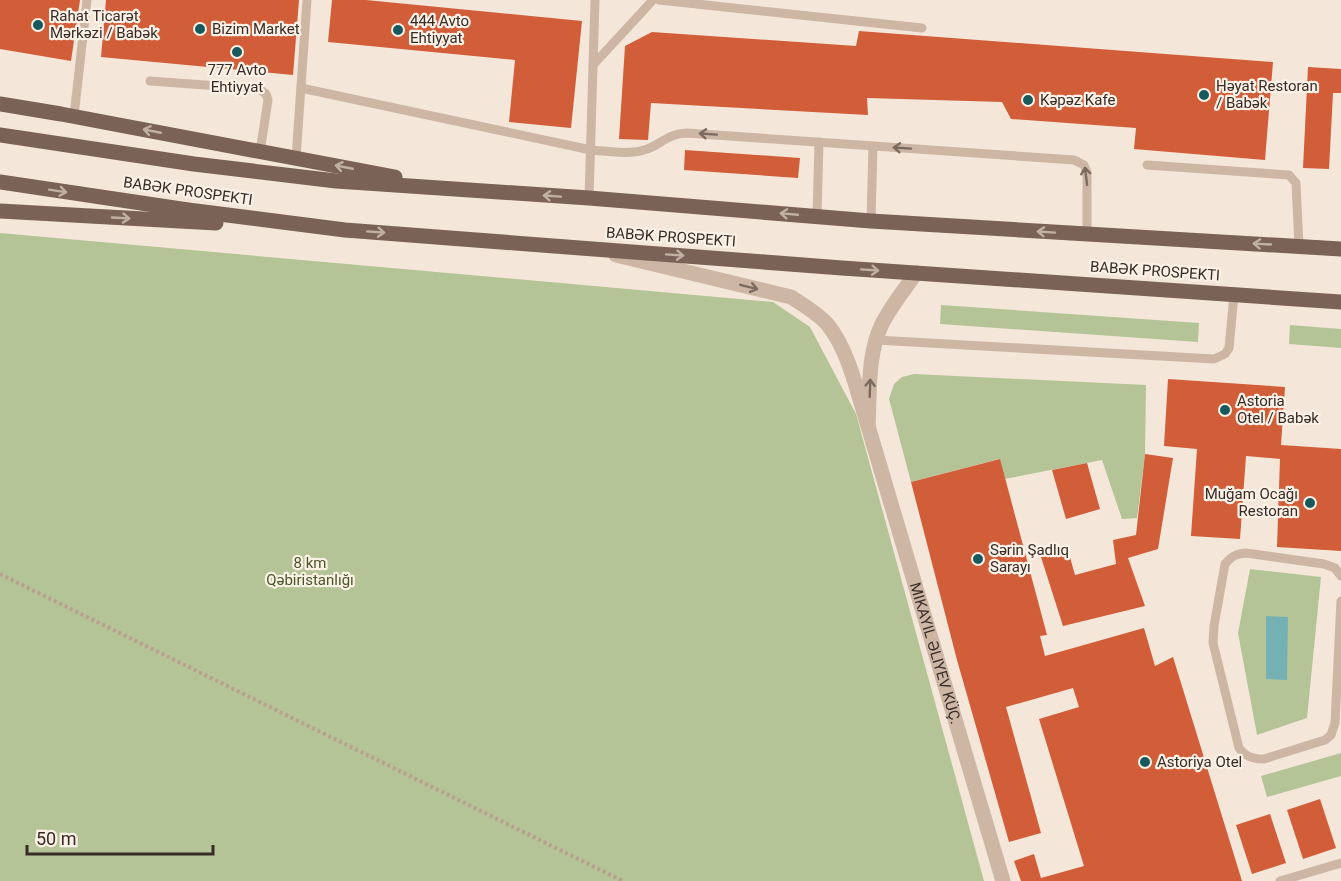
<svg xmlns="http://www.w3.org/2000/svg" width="1341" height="881" viewBox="0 0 1341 881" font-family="Roboto,sans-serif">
<rect width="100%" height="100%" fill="#f4e7d9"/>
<g fill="#b5c497">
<path d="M0 233 773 302 810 327 856 414 984 881H0Z"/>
<path d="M941 305 1199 323 1198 342 940 324Z"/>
<path d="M1290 325 1341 329V348L1289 344Z"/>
<path d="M914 374 1146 385 1145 454 1137 518 1122 519 1102 460 1005 479 999 459 911 482 889 399 894 384 902 377Z"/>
<path d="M1250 569 1321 577 1307 718 1257 735 1238 633Z"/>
<path d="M1341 753V776L1267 797 1261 776Z"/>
</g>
<path fill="#75b1b3" d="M1266 616 1288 617 1287 680 1266 679Z"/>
<g fill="#d15d39">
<path d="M0 0H80L71 61 0 49Z"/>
<path d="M106 0H299L293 75 101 57Z"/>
<path d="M332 0H366L582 21 571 128 509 122 515 60 328 42Z"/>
<path d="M859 31 1273 62 1265 160 1134 149 1136 128 1011 119 1002 102 867 98 868 115 651 103 648 140 619 139 625 46 652 32 856 46Z"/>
<path d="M1308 67 1341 69V93H1333L1329 169 1303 168Z"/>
<path d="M685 150 800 158 798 178 684 170Z"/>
<path d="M1168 379 1285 387 1281 445 1341 449V551L1277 547 1280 459 1246 456 1240 539 1191 536 1197 449 1164 446Z"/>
<path d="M1145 454 1173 458 1158 549 1128 558 1145 606 1063 626 1040 554 1067 547 1075 575 1116 564 1113 540 1136 535Z"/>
<path d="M1000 459 1047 635 1040 636 1045 656 1144 628 1155 666 1173 657 1242 881H1021L1014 861 1034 854 1041 878 1084 866 1039 719 1079 707 1073 688 1006 707 1041 833 1009 842 957 660 911 482Z"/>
<path d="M1087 463 1100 509 1066 519 1052 470Z"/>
<path d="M1320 799 1336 848 1303 859 1287 810Z"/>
<path d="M1270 814 1286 863 1252 874 1236 825Z"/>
</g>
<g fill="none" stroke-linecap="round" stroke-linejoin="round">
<path stroke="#b9a08e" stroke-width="4" stroke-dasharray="3 3" stroke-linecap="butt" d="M0 574 623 881"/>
<g stroke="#cdb6a4" stroke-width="9">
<path d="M659 0 922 28"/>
<path d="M593 65 653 0"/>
<path d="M150 81 259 89 266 94 268 100 260 152"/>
<path d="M301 88 591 150C607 151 628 155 644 150 662 145 665 134 687 133L1074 160 1084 165 1087 172V234"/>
<path d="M74 116 87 0"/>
<path d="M296 158 307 0"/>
<path d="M1147 165 1289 175 1296 183 1299 246"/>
<path d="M589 198 595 0"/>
<path d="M817 216 819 142"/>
<path d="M871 221 873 146"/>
<path d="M876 340 1214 359 1225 354 1229 348 1234 295"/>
<path d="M1341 576 1335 568 1324 564 1246 553C1236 554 1232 556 1225 564L1214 626 1213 643 1239 748C1246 757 1253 759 1264 759L1325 740 1331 735 1335 723 1341 601"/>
<path d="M1280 881 1341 863"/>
</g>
<g stroke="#cdb6a4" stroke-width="15">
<path d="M616 255 791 297C803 305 819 314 828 325 849 351 858 395 868 426 870 392 867 355 882 324 891 306 905 289 916 273"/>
<path id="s1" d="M868 426 1003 881"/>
</g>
<g stroke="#7b6256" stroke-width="15">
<path d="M0 104 61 114 395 177"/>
<path d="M0 135 194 164 336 181 589 198 871 221 1341 249"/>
<path d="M0 182 188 210 345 230 842 268 1341 302"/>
<path d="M0 211 216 223"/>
</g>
</g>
<defs><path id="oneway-shaft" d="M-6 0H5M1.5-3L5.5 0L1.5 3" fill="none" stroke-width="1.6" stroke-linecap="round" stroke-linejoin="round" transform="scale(1.5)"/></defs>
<g stroke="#c1b1a5">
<use href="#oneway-shaft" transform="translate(152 131) rotate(-169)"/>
<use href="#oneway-shaft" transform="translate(344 167) rotate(-169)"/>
<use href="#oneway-shaft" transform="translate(58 191) rotate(9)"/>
<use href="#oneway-shaft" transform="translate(552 196) rotate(-176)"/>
<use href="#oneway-shaft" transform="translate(789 214) rotate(-175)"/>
<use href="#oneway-shaft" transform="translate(121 218) rotate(3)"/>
<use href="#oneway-shaft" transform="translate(376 232) rotate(4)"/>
<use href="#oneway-shaft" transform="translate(1046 232) rotate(-176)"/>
<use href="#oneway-shaft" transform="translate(1262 244) rotate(-177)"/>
<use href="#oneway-shaft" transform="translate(675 255) rotate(4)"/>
<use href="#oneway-shaft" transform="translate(870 270) rotate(4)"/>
</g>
<g stroke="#7a6a5f">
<use href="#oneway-shaft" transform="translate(708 134) rotate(-176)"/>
<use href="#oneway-shaft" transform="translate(902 148) rotate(-176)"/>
<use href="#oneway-shaft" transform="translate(1086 176) rotate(-97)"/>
<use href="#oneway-shaft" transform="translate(749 287) rotate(14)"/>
<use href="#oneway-shaft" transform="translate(870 388) rotate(-88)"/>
</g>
<g fill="#18595d" stroke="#fbf1e6" stroke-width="2">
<circle cx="38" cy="25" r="6"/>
<circle cx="200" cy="29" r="6"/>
<circle cx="398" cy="30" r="6"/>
<circle cx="237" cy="52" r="6"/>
<circle cx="1204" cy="95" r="6"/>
<circle cx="1028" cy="100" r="6"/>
<circle cx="1225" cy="410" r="6"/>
<circle cx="1310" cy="503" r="6"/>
<circle cx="978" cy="559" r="6"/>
<circle cx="1145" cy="762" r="6"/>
</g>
<g text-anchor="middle" stroke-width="4.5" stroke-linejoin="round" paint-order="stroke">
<g font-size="15" fill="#372b26" stroke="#fbf1e6" text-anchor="start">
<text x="50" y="21">Rahat Ticarət<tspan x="50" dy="17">Mərkəzi / Babək</tspan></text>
<text x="410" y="26">444 Avto<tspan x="410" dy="17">Ehtiyyat</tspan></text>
<text x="212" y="34">Bizim Market</text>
<text x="237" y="75" text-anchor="middle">777 Avto<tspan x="237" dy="17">Ehtiyyat</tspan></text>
<text x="1216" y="91">Həyat Restoran<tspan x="1216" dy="17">/ Babək</tspan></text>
<text x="1040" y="105">Kəpəz Kafe</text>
<text x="1237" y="406">Astoria<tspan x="1237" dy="17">Otel / Babək</tspan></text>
<text x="1298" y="499" text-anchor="end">Muğam Ocağı<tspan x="1298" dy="17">Restoran</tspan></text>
<text x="990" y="555">Sərin Şadlıq<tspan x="990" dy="17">Sarayı</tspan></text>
<text x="1157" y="767">Astoriya Otel</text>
</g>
<g font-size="15" fill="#372b26" stroke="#fbf1e6">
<text transform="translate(188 191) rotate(8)" y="5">BABƏK PROSPEKTI</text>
<text transform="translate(671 237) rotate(4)" y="5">BABƏK PROSPEKTI</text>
<text transform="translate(1155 271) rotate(4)" y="5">BABƏK PROSPEKTI</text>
<text dy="5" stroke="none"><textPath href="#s1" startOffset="237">MIKAYIL ƏLIYEV KÜÇ.</textPath></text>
</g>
<g font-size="15" fill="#475828" stroke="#fbf1e6">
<text x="310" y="568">8 km<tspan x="310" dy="17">Qəbiristanlığı</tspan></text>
</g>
</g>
<path d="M27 845v9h186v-9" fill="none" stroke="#372b26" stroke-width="3"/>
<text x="36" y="845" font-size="18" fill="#372b26" stroke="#fbf1e6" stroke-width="4.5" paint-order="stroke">50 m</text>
</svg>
